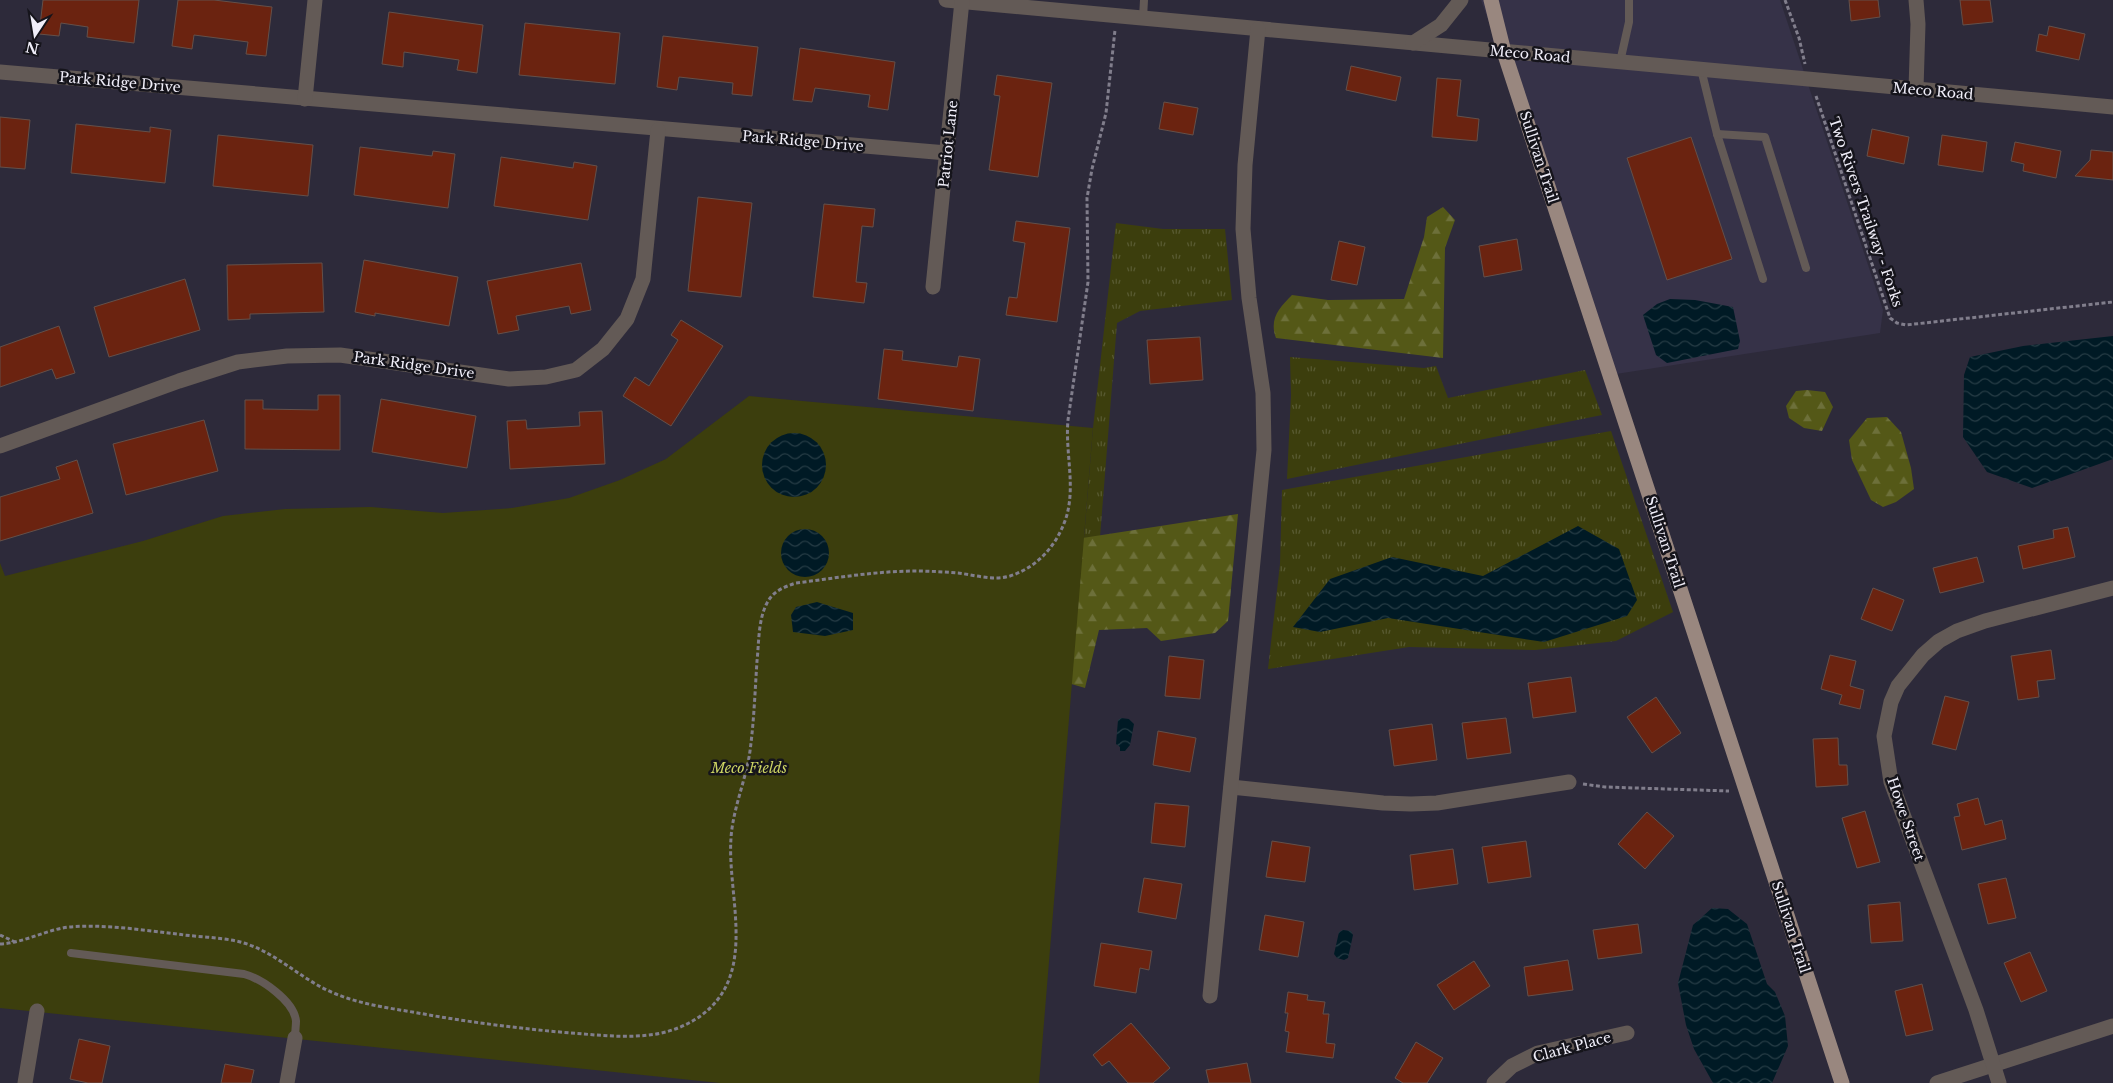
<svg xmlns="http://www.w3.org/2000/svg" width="2113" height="1083" viewBox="0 0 2113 1083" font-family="'Libre Baskerville',serif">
<defs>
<pattern id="grass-tufts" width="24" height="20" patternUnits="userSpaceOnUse" patternTransform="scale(1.25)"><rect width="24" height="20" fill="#3c3e0d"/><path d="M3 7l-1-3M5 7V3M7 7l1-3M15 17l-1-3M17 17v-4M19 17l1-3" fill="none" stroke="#585a31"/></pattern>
<pattern id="forest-firs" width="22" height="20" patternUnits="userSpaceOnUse" patternTransform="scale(1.25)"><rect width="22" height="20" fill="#545817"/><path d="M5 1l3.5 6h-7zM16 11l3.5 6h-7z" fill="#6d703a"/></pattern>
<pattern id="water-waves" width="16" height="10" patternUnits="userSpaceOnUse" patternTransform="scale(1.25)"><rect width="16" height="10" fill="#001a25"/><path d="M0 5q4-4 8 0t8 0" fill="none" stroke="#263c45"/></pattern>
</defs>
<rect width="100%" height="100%" fill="#2d2a3a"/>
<path fill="#363248" d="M1481 0H1780L1883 310 1880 333 1616 374Z"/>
<g fill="url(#grass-tufts)">
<path d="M1116 223 1163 229H1225L1232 300 1140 311 1117 323 1100 537 1084 538 1093 428Z"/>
<path d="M1290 357 1424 368 1436 366 1448 398 1585 370 1602 415 1287 479 1291 395Z"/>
<path d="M1611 431 1673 612 1616 641 1535 650 1409 647 1268 669 1280 564 1282 490Z"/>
</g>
<g fill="url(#forest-firs)">
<path d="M1443 207 1455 220 1445 248 1443 358 1276 338C1269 319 1279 308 1292 295L1328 300 1404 299 1424 237 1427 217Z"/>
<path d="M1807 390 1825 392 1833 407 1822 431 1804 428 1789 418 1786 406 1796 391Z"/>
<path d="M1887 417 1901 432 1911 468 1914 489 1896 502 1883 507 1871 500 1852 460 1849 440 1867 418Z"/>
<path d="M1238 514 1228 621 1215 633 1161 641 1147 628 1099 630 1085 688 1051 678 1076 539Z"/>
</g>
<path fill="#3c3e0d" d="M749 396 1093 428 1039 1083H720L0 1008V563L5 576 143 541 223 516 285 509 371 507 443 513 512 508 569 498 620 480 666 459Z"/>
<g fill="url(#water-waves)">
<path d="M1670 299 1695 300 1733 307 1740 341 1738 349 1667 363 1656 355 1643 315 1657 304Z"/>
<path d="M2113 336V459L2032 488 1987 472 1963 437 1964 375 1970 357 2023 346Z"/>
<circle cx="794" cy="465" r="32"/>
<path d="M1578 526 1619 549 1637 600 1627 616 1544 642 1388 618 1320 632 1293 627 1330 579 1392 557 1483 576Z"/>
<circle cx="805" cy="553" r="24"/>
<path d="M817 602 853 613V630L825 636 793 632 791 615 796 607Z"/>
<path d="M1121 718 1129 719 1134 724 1130 745 1125 751H1120V747L1116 744 1118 720Z"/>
<path d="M1712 908 1728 909 1747 924 1767 984 1775 992 1785 1016 1788 1046 1772 1083H1713L1694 1049 1686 1025 1678 983 1693 925Z"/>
<path d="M1343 930 1351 931 1353 935 1348 958 1344 960 1337 958 1334 954 1339 932Z"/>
</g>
<g fill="#6b2310" stroke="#64504a">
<path d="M43 0H139L134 43 87 37 88 27 61 23 59 36 39 34Z"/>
<path d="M178 0H214L272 7 266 56 246 54 248 42 194 35 192 49 172 46Z"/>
<path d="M1849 0H1878L1880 17 1851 21Z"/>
<path d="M1960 0H1990L1993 22 1963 25Z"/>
<path d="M389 12 483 25 477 73 457 70 459 60 404 52 403 67 382 64Z"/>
<path d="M525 23 620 33 615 84 519 75Z"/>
<path d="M2049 26 2085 34 2079 60 2036 51 2039 34 2047 36Z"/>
<path d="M663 36 758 47 752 96 732 94 733 83 679 77 677 90 657 87Z"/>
<path d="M800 48 895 62 888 110 868 107 870 95 815 88 812 102 793 100Z"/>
<path d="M1351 66 1401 77 1396 101 1346 90Z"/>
<path d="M997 75 1052 83 1038 177 989 170 1000 96 994 95Z"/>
<path d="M1437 78 1461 80 1457 116 1479 119 1477 141 1432 137Z"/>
<path d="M1164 102 1198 108 1193 135 1159 129Z"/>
<path d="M0 117 30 120 25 169 0 167Z"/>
<path d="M76 124 150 132V127L171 130 165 183 71 173Z"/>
<path d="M1872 129 1909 137 1904 164 1867 156Z"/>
<path d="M218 135 313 145 308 196 213 186Z"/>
<path d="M1942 135 1987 142 1983 172 1938 165Z"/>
<path d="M1691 137 1732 259 1667 280 1627 158Z"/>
<path d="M2015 142 2061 151 2056 178 2023 171 2024 164 2011 161Z"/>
<path d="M360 147 432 156 433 151 455 154 448 208 354 195Z"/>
<path d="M2091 150 2113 152V180L2075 176 2090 160Z"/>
<path d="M501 157 573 168 574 162 597 166 588 220 494 206Z"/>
<path d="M698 197 752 203 741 297 688 291Z"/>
<path d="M824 204 875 209 873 227 862 226 856 282 867 283 864 303 813 297Z"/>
<path d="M1016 221 1070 228 1057 322 1006 315 1009 297 1017 298 1025 243 1013 241Z"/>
<path d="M1517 239 1522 270 1484 277 1479 246Z"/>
<path d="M1339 241 1365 247 1357 285 1331 280Z"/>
<path d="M364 260 458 277 449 326 375 313V316L355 312Z"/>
<path d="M322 263 324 312 250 314V319L228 320 227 265Z"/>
<path d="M581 263 591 310 571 314 569 306 516 316 519 330 498 334 487 281Z"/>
<path d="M185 279 200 330 109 357 94 307Z"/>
<path d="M681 320 723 346 671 426 623 396 635 377 649 386 678 340 671 335Z"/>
<path d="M59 326 75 373 56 379 52 369 0 387V347Z"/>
<path d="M1200 337 1203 380 1150 384 1147 340Z"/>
<path d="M884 349 903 351 902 360 957 367 959 356 980 359 973 411 878 399Z"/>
<path d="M318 395H340V450L245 449V400H263V409L318 410Z"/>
<path d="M381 399 476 416 467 468 372 452Z"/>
<path d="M602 411 605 464 510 469 507 421 526 420 527 429 580 426 579 412Z"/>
<path d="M204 420 218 471 126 495 113 444Z"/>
<path d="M77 460 93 513 0 541V497L60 479 56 467Z"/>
<path d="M2068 527 2075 557 2023 569 2018 546 2054 538 2053 530Z"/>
<path d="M1977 557 1984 582 1940 593 1933 568Z"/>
<path d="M1873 588 1904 600 1892 631 1861 619Z"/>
<path d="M2051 650 2055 679 2037 681 2039 697 2018 700 2011 656Z"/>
<path d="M1830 655 1856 661 1850 686 1864 690 1860 709 1839 704 1842 695 1821 689Z"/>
<path d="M1169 656 1204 660 1200 699 1165 696Z"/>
<path d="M1571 677 1576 712 1533 718 1528 683Z"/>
<path d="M1945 696 1969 702 1956 750 1932 744Z"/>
<path d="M1656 697 1681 733 1652 753 1627 717Z"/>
<path d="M1506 718 1511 753 1467 759 1462 723Z"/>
<path d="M1432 724 1437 760 1394 766 1389 730Z"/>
<path d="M1158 731 1196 738 1190 772 1153 765Z"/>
<path d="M1838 738 1839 765H1847L1848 785 1816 787 1813 739Z"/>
<path d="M1978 798 1985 825 2002 820 2006 839 1962 850 1954 817 1960 816 1957 804Z"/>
<path d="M1155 803 1189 806 1185 847 1151 843Z"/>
<path d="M1865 811 1880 862 1857 868 1842 818Z"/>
<path d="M1647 812 1674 836 1645 869 1618 844Z"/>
<path d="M1272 841 1310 847 1305 882 1266 877Z"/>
<path d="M1526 841 1531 877 1488 883 1482 847Z"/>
<path d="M1453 849 1458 884 1414 890 1410 855Z"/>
<path d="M1144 878 1182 884 1176 919 1138 912Z"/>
<path d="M2006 878 2016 918 1988 924 1978 884Z"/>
<path d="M1900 902 1903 941 1871 943 1868 905Z"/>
<path d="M1265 915 1304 922 1298 957 1259 950Z"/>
<path d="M1638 924 1642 953 1598 959 1593 930Z"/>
<path d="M1101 943 1152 951 1149 970 1140 968 1136 993 1094 986Z"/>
<path d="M2030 952 2047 991 2021 1002 2004 963Z"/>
<path d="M1568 960 1573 990 1528 996 1524 967Z"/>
<path d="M1474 961 1490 986 1454 1010 1437 985Z"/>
<path d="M1922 984 1933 1030 1906 1036 1895 991Z"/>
<path d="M1288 992 1308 995 1307 1000 1325 1002 1323 1014H1329L1326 1043 1335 1044 1333 1058 1286 1052 1289 1032 1285 1031 1288 1013H1285Z"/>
<path d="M1131 1023 1170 1068 1153 1083H1128L1109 1061 1102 1066 1093 1055Z"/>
<path d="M79 1039 110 1046 102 1083H88L70 1079Z"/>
<path d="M1416 1042 1443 1058 1427 1083H1403L1395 1078Z"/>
<path d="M1247 1063 1251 1083H1209L1206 1070Z"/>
<path d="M225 1064 254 1070 251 1083H221Z"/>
</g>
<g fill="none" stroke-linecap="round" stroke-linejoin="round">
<g stroke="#817e8c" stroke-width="3" stroke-dasharray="4 2.5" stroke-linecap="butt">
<path d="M1785 0 1799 38 1805 64"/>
<path d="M1816 96 1890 318 1897 323 1906 325 2113 302"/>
<path d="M1583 784 1605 787 1729 791"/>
<path d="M0 935 15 942"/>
<path d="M0 944C24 943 45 930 69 927 104 924 142 930 177 934 196 937 217 937 236 941 274 949 300 980 336 994 365 1006 398 1009 429 1015 476 1023 523 1029 571 1033 597 1035 623 1038 649 1035 670 1033 692 1024 708 1010 756 967 727 893 731 838 733 808 746 780 750 751 754 721 755 691 757 661 759 643 758 620 767 603 773 591 784 587 796 583 836 578 876 571 916 571 930 571 944 572 958 573 975 575 993 581 1010 576 1038 567 1057 545 1066 518 1076 486 1065 453 1068 420L1088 282 1087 198 1092 169 1106 113 1115 30"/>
</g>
<g stroke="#635a56" stroke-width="8">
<path d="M1143 18 1144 0"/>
<path d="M1620 62 1629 22V0"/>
<path d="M1701 69 1717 134 1763 279"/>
<path d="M1717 134 1765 137 1806 268"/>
<path d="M71 953 244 974C262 979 294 1001 296 1021 296 1026 295 1032 295 1038"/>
</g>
<g stroke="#635a56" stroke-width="15">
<path d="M946 0 2113 107"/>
<path d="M1413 43 1441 25 1461 0"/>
<path d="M0 72 947 153"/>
<path d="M1916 89 1918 24 1916 0"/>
<path d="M305 99 315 0"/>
<path d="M933 287 962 1"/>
<path d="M0 446 179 381 238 362 287 356 340 355 509 379 546 377 576 370 603 349 627 319 643 279 658 130"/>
<path d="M1231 787 1383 803 1411 804 1437 803 1569 782"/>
<path d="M1210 996 1264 450 1263 393 1249 298 1243 229 1245 165 1258 29"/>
<path d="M25 1083 37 1011"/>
<path d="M287 1083 295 1038"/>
<path d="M1494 1083 1512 1066 1538 1053 1627 1033"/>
<path d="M1937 1083 2113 1026"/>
<path d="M1999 1083 1976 1010 1891 782 1884 736 1891 702 1898 686 1923 655 1939 641 1957 631 1985 621 2113 588"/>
</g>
<path stroke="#99877f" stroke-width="15" d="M1491 0 1504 52 1842 1083"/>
</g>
<g text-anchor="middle" stroke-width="5" stroke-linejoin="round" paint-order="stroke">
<g font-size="14" fill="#f0eef9" stroke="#15141b">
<text transform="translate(1530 54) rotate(5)" y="5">Meco Road</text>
<text transform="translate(120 82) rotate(5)" y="5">Park Ridge Drive</text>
<text transform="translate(1933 91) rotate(5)" y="5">Meco Road</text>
<text transform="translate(803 141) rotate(5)" y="5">Park Ridge Drive</text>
<text transform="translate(948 144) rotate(-84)" y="5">Patriot Lane</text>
<text transform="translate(1539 157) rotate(72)" y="5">Sullivan Trail</text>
<text transform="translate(1866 212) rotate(71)" y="5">Two Rivers Trailway - Forks</text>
<text transform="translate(414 365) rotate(8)" y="5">Park Ridge Drive</text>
<text transform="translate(1665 542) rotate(72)" y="5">Sullivan Trail</text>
<text transform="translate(1906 819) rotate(71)" y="5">Howe Street</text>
<text transform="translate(1791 927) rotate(72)" y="5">Sullivan Trail</text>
<text transform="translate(1572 1047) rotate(-15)" y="5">Clark Place</text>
</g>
<g font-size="14" font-style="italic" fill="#cdd463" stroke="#15141b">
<text x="749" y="773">Meco Fields</text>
</g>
</g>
<g transform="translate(35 35) rotate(192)" stroke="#15141b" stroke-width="4" paint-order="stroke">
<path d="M0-4L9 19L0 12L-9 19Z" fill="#f0eef9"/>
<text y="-8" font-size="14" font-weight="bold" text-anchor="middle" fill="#f0eef9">N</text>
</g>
</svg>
